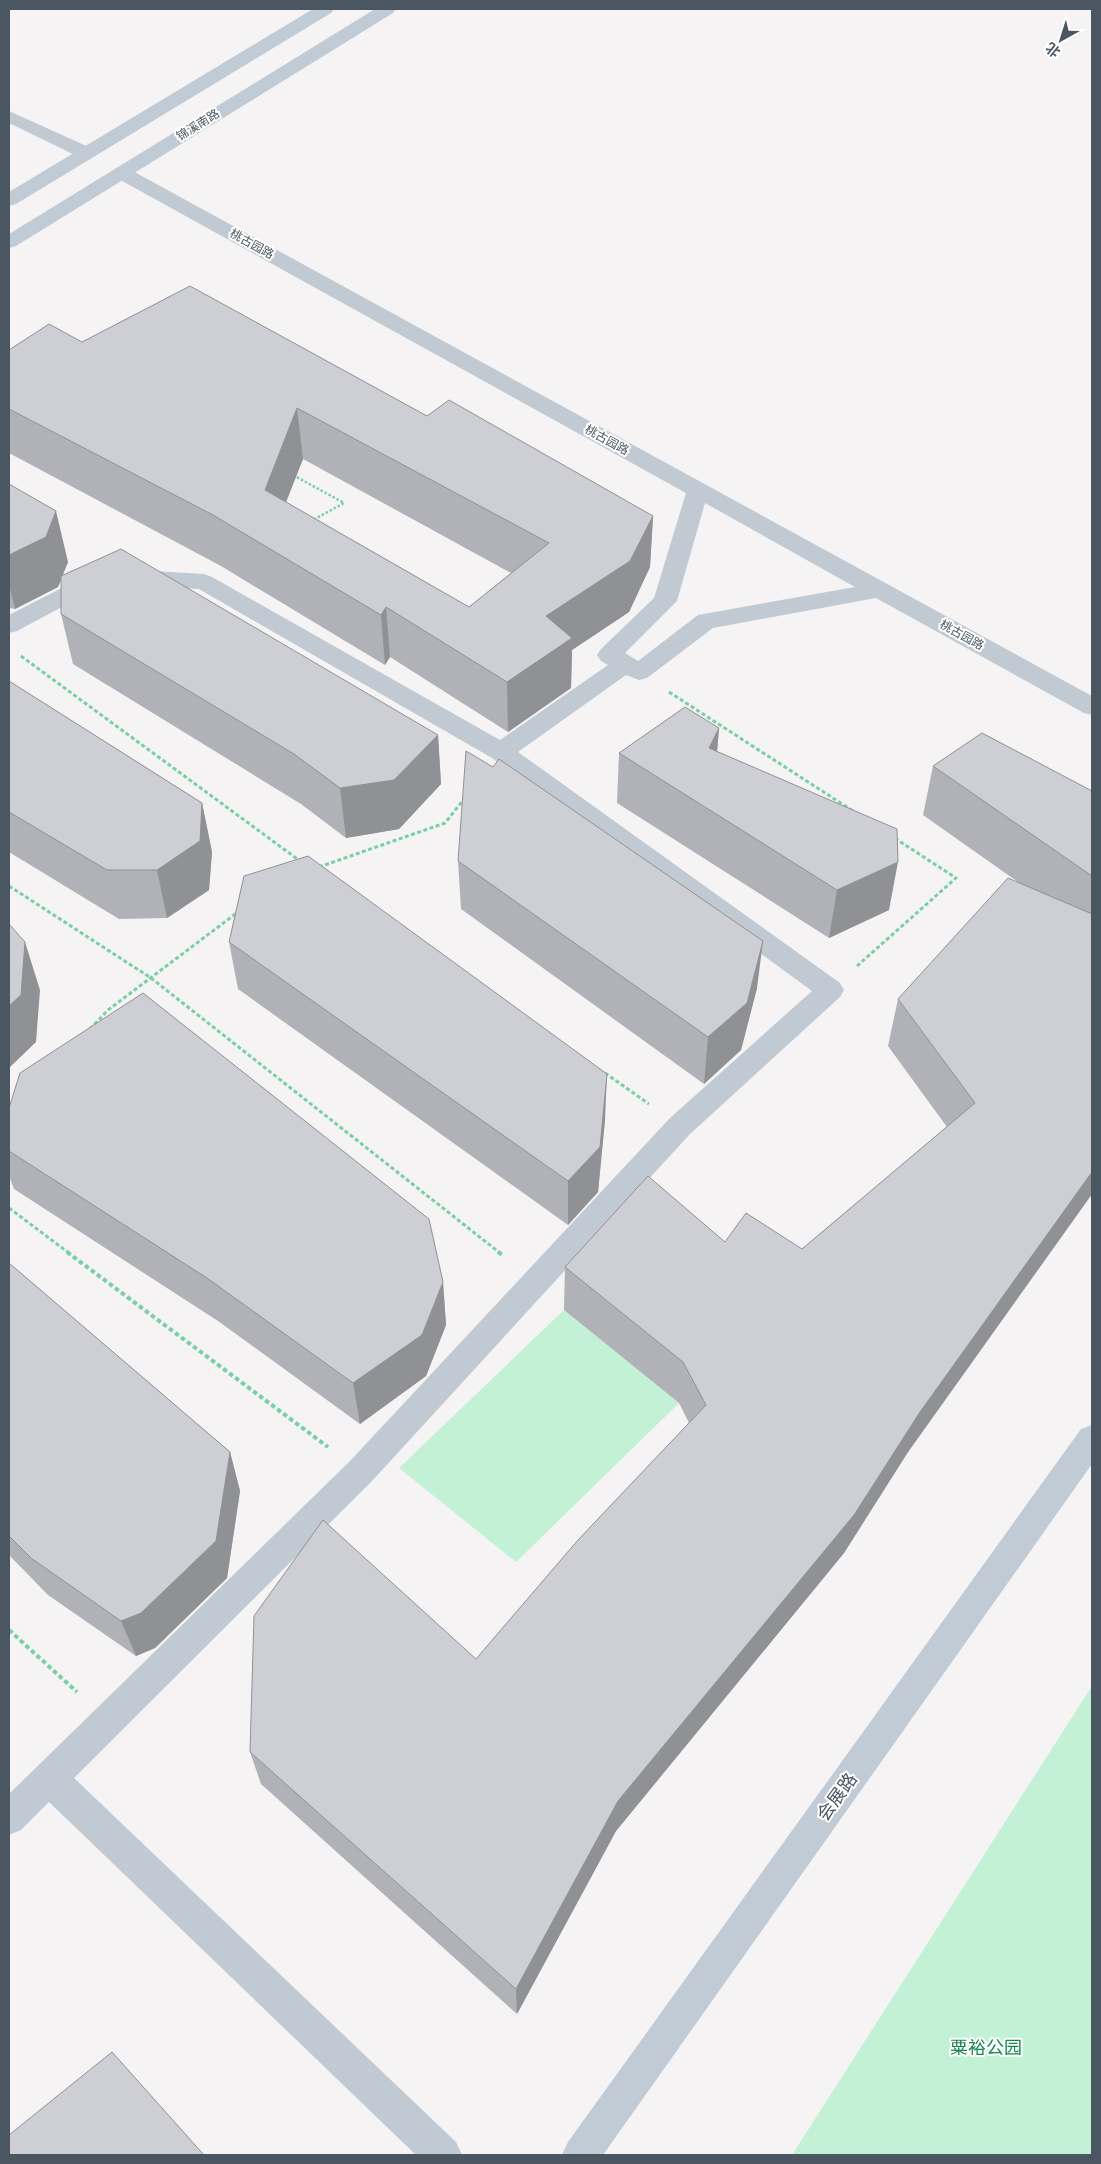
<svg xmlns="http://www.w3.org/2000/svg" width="1101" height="2164" viewBox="0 0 1101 2164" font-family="Commissioner,'Noto Sans SC',sans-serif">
<rect width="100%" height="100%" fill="#f5f3f3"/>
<g fill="#c3f1d5">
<path d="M564 1310 679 1403 516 1562 399 1468Z"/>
<path d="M1092 1686V2155H792Z"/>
</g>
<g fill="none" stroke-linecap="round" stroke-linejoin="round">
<path stroke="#7ad0a6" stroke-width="2.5" stroke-dasharray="2.5 2" stroke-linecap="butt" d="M293 475 344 503 313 520"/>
<g stroke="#7ad0a6" stroke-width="3" stroke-dasharray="4 2.5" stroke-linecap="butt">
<path d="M21 656 300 861"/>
<path d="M669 692 853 811"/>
<path d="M319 867 445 823 464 799"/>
<path d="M9 886 151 978 500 1253"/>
<path d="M857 966 956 878 896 839"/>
<path d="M90 1029 108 1010 238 912"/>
<path d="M605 1073 649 1104"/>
<path d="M9 1208 69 1253"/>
</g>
<g stroke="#7ad0a6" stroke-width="4" stroke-dasharray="4.5 3" stroke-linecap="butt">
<path d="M67 1252 328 1447"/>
<path d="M498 1252 504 1256"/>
<path d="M9 1630 77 1692"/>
</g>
<g fill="#c1cad2" fill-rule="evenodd">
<path d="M9 111 93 149 95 153 93 157 86 159 79 157 9 123Z"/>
<path d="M122 167 129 169 1092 696V715L1084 713 876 598 713 628 647 678 639 680 626 675 518 752 840 983 844 990 840 997 690 1134 372 1481 74 1778 456 2142 462 2155H416L49 1802 21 1830 9 1835V1794L350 1461 670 1118 812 991 492 758 199 589 137 586 129 583 126 578 129 573 137 570 204 574 212 577 500 740 608 665 601 661 597 655 601 649 654 598 686 493 115 177 112 173 115 169ZM705 503 855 587 698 615 638 661 625 653 677 601Z"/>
<path d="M93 573 101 576 104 581 101 586 17 631 9 633V615L85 576Z"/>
</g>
<g fill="#c1cbd6" fill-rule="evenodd">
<path d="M313 9H334L331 13 16 204 9 206V192Z"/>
<path d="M375 9H396L393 13 16 246 9 248V234Z"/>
<path d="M1092 1425V1464L603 2155H562L568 2142 1081 1429Z"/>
</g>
</g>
<g fill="#b0b2b7" fill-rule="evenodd">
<path d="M82 342 427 416 653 516 650 567 629 612 572 650 571 688 508 732 390 657 385 665 221 566 9 453V350ZM303 459 511 573 469 607 286 502Z"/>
<path d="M9 484 68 562 62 576 438 735 441 784 399 829 346 838 301 804 73 664 61 614V580L58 587 15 609 9 608Z"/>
<path d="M9 681 202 803 212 852 209 890 167 918 119 919 9 852Z"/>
<path d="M719 728 717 751 889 910 829 938 617 803 619 753Z"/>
<path d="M933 766 1092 791V1194L908 1452 844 1553 616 1831 517 2014 261 1784 250 1752 476 1659 689 1423 679 1403 564 1310 565 1267 725 1242 802 1249 947 1127 888 1046 898 999 1018 882 923 815Z"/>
<path d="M458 861 757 988 741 1050 704 1084 461 909Z"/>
<path d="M229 942 605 1120 598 1192 568 1225 238 989Z"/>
<path d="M9 1108 443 1282 446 1325 426 1376 360 1424 218 1321 14 1189 9 1176Z"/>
<path d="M9 1263 230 1452 240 1491 227 1578 155 1648 136 1656 48 1595 9 1555Z"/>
</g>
<g fill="#909195">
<path d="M297 408 303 459 271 540 265 490Z"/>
<path d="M56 511 68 562 58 587 15 609 9 585V555Z"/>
<path d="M653 516 650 567 629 612 572 650 571 688 508 732 507 682 546 616Z"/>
<path d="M386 607 390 657 385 665 381 615Z"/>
<path d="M719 728 715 778 709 748Z"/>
<path d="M438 735 441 784 399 829 346 838 340 788Z"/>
<path d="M202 803 212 852 209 890 167 918 157 870Z"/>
<path d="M898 862 889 910 829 938 837 890Z"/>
<path d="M763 941 757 988 741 1050 704 1084 708 1037Z"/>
<path d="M25 942 40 990 36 1042 9 1068V1006Z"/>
<path d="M607 1074 605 1120 598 1192 568 1225V1181Z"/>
<path d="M1092 1172V1194L908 1452 844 1553 616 1831 517 2014 516 1989 618 1801Z"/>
<path d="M443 1282 446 1325 426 1376 360 1424 353 1383Z"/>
<path d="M230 1452 240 1491 227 1578 155 1648 136 1656 121 1621Z"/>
</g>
<g fill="#cdcfd5" stroke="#909195" fill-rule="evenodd">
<path d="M190 286 427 416 449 400 653 516 630 561 546 616 572 638 507 682 386 607 381 615 213 515 9 409V350L49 324 82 342ZM297 408 549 543 469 607 265 490Z"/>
<path d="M9 484 56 511 46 537 9 555Z"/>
<path d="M121 549 438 735 394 780 340 788 294 754 61 614V576Z"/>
<path d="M9 681 202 803 200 841 157 870H107L9 812Z"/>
<path d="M685 707 719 728 709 748 897 829 898 862 837 890 619 753Z"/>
<path d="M982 733 1092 791V876L933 766Z"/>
<path d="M466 751 493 767 499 759 763 941 747 1003 708 1037 458 861Z"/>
<path d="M308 856 607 1074 600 1147 568 1181 229 942 244 876Z"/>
<path d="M1008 878 1092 914V1172L920 1412 854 1515 618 1801 516 1989 250 1752 254 1616 323 1520 476 1659 578 1540 706 1405 683 1362 565 1267 648 1176 725 1242 746 1213 802 1249 975 1103 898 999Z"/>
<path d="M9 924 25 942 21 995 9 1006Z"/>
<path d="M143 993 429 1219 443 1282 422 1335 353 1383 207 1278 9 1151V1108L20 1073Z"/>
<path d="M9 1263 230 1452 216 1541 141 1613 121 1621 31 1558 9 1536Z"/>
<path d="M112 2052 204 2155H9V2135Z"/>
</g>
<g text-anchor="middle" stroke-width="4" stroke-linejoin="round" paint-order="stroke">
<g font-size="12" fill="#4a5661" stroke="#fff">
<text transform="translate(198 125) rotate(-32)" y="4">锦溪南路</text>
<text transform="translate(252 244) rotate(29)" y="4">桃古园路</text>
<text transform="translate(607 440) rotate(29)" y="4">桃古园路</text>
<text transform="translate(962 635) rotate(29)" y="4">桃古园路</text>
</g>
<g font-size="18" fill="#4a5661" stroke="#fff">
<text transform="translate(837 1797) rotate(-54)" y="6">会展路</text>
</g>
<g font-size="18" fill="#17864f" stroke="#fff">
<text x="986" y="2054">粟裕公园</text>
</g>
</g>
<rect width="1101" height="2164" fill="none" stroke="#4a5661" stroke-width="20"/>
<g transform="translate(1061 40) rotate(219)" stroke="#ffffff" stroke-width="4" paint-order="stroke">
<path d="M0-4L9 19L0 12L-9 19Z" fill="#4a5661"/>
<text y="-8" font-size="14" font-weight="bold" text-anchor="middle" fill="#4a5661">北</text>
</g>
</svg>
